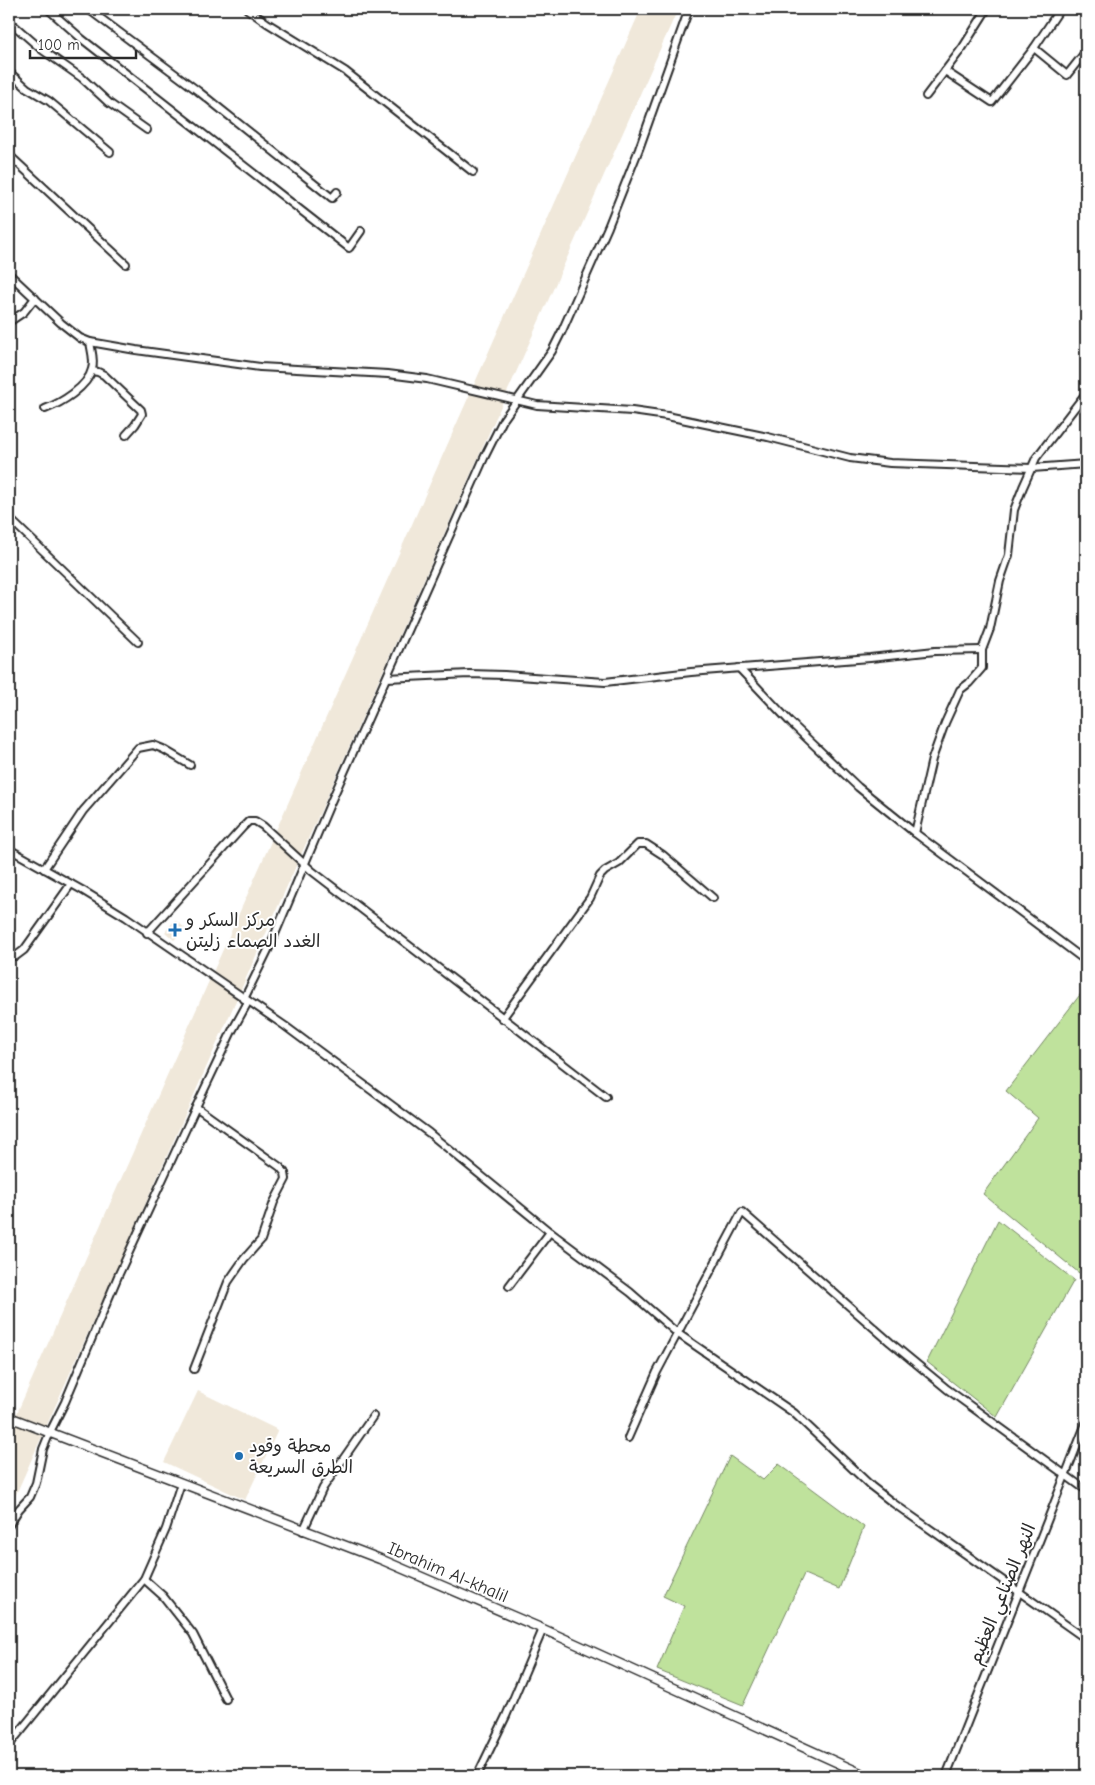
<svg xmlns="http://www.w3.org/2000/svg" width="1095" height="1785" viewBox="0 0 1095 1785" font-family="'Comic Neue','Playpen Sans Arabic',sans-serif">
<rect width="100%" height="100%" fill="#fff"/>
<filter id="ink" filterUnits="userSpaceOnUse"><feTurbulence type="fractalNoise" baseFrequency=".02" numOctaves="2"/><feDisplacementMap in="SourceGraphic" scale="10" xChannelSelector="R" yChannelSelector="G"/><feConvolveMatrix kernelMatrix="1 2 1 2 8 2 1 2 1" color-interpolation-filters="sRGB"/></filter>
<g filter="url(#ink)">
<g fill="#f0e8da">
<path d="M641 9H678L9 1510V1431Z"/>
<path d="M175 920 185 928 174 940 165 932Z"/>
<path d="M198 1391 278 1430 245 1500 164 1462Z"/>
</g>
<g fill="#bfe29c" stroke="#758664">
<path d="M1086 987V1258L1079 1273 983 1194 1038 1118 1006 1091Z"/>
<path d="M998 1220 1074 1280 997 1417 927 1362Z"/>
<path d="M730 1456 763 1480 779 1464 864 1527 839 1589 804 1574 743 1705 657 1670 684 1606 663 1596Z"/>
</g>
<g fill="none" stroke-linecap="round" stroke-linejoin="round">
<defs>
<g id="minor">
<path d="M48 9 82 39 349 248 361 231"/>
<path d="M88 9 198 91 332 198 337 192"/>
<path d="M247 9 267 23 345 71 473 172"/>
<path d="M9 21 41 49 82 78 109 103 147 130"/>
<path d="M1034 48 1067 75 1086 51"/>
<path d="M945 71 992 102 1034 48 1060 9"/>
<path d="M9 72 27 88 49 101 110 152"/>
<path d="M926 96 963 47 987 9"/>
<path d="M9 155 126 264"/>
<path d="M9 274 61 323 80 338 90 342 136 350 260 367 388 374 427 379 537 405 632 411 667 416 768 437 850 458 890 463 1032 468 1086 464"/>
<path d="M9 322 24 312 35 298"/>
<path d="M92 371 98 372 104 375 141 410 142 414 135 425 126 435"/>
<path d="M45 409C61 403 88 387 92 369 95 361 91 350 90 342"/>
<path d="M9 518 138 642"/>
<path d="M739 668 792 724 858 787 915 833 1086 961"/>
<path d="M387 678 469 674 504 675 605 682 691 672 870 658 935 651 982 650"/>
<path d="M915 833 932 759 945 723 960 690 969 683 982 668V650L990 629 1000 581 1009 555 1014 510 1023 487 1036 458 1086 393"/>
<path d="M9 849 82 890 126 917 285 1026 429 1133 550 1232 630 1292 677 1333 794 1413 871 1486 893 1503 1086 1639"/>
<path d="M44 869 83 811 138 748 153 745 163 749 190 765"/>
<path d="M147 933 243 827 249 821H255L263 826 312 871 606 1097"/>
<path d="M9 955 16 956 24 950 71 884"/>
<path d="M244 999 270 946 330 804 484 458 503 420 552 351 562 331 608 227 639 149 689 9"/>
<path d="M502 1019 590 898 600 876 605 871 619 863 638 844H646L663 855 713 898"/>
<path d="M509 1286 550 1232"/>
<path d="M194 1369 228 1282 244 1259 261 1240 274 1202 286 1179 285 1173 280 1167 196 1107"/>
<path d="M628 1438 657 1372 742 1212 890 1342 947 1389 1086 1490"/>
<path d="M9 1525 19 1509 30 1497 36 1483 43 1449 50 1432 65 1402 118 1276 196 1107 232 1031 248 1002"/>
<path d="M303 1531 323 1488 373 1416"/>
<path d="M144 1579 163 1596 193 1634 226 1699"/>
<path d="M9 1745 144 1579 166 1529 181 1483"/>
<path d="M477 1776 506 1716 543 1629"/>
<path d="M946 1776 1086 1423"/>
</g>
<path id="tertiary" d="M9 1417 380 1559 543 1629 867 1776"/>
</defs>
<use href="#minor" stroke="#2b2b2b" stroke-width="10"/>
<use href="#tertiary" stroke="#2b2b2b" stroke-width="11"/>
<use href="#minor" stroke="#fff" stroke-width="6"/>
<use href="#tertiary" stroke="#fff" stroke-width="8"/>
</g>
</g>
<g fill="#1f6fb2" stroke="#fff" stroke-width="2">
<path d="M172.5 922.5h5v5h5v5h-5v5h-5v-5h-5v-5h5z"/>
<circle cx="239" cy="1456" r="5"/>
</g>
<g text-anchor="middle" stroke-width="4" stroke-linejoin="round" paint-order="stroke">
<g font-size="18" fill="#2b2b2b" stroke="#fff" text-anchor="start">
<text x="186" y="926">مركز السكر و<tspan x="186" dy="21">الغدد الصماء زليتن</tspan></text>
<text x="249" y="1452">محطة وقود<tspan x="249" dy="21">الطرق السريعة</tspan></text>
</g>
<g font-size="18" fill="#2b2b2b" stroke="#fff">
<text transform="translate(448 1572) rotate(23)" y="6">Ibrahim Al-khalil</text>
<text transform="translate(1002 1594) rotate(-68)" y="6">النهر الصناعي العظيم</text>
</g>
</g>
<rect width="1095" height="1785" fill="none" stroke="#fff" stroke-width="30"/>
<rect x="15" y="15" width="1065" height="1755" fill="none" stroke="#2b2b2b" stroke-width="2" filter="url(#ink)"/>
<path d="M30 50v8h106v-8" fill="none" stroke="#2b2b2b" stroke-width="2.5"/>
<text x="38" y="50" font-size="15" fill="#2b2b2b" stroke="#ffffff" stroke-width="4" paint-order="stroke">100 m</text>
</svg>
